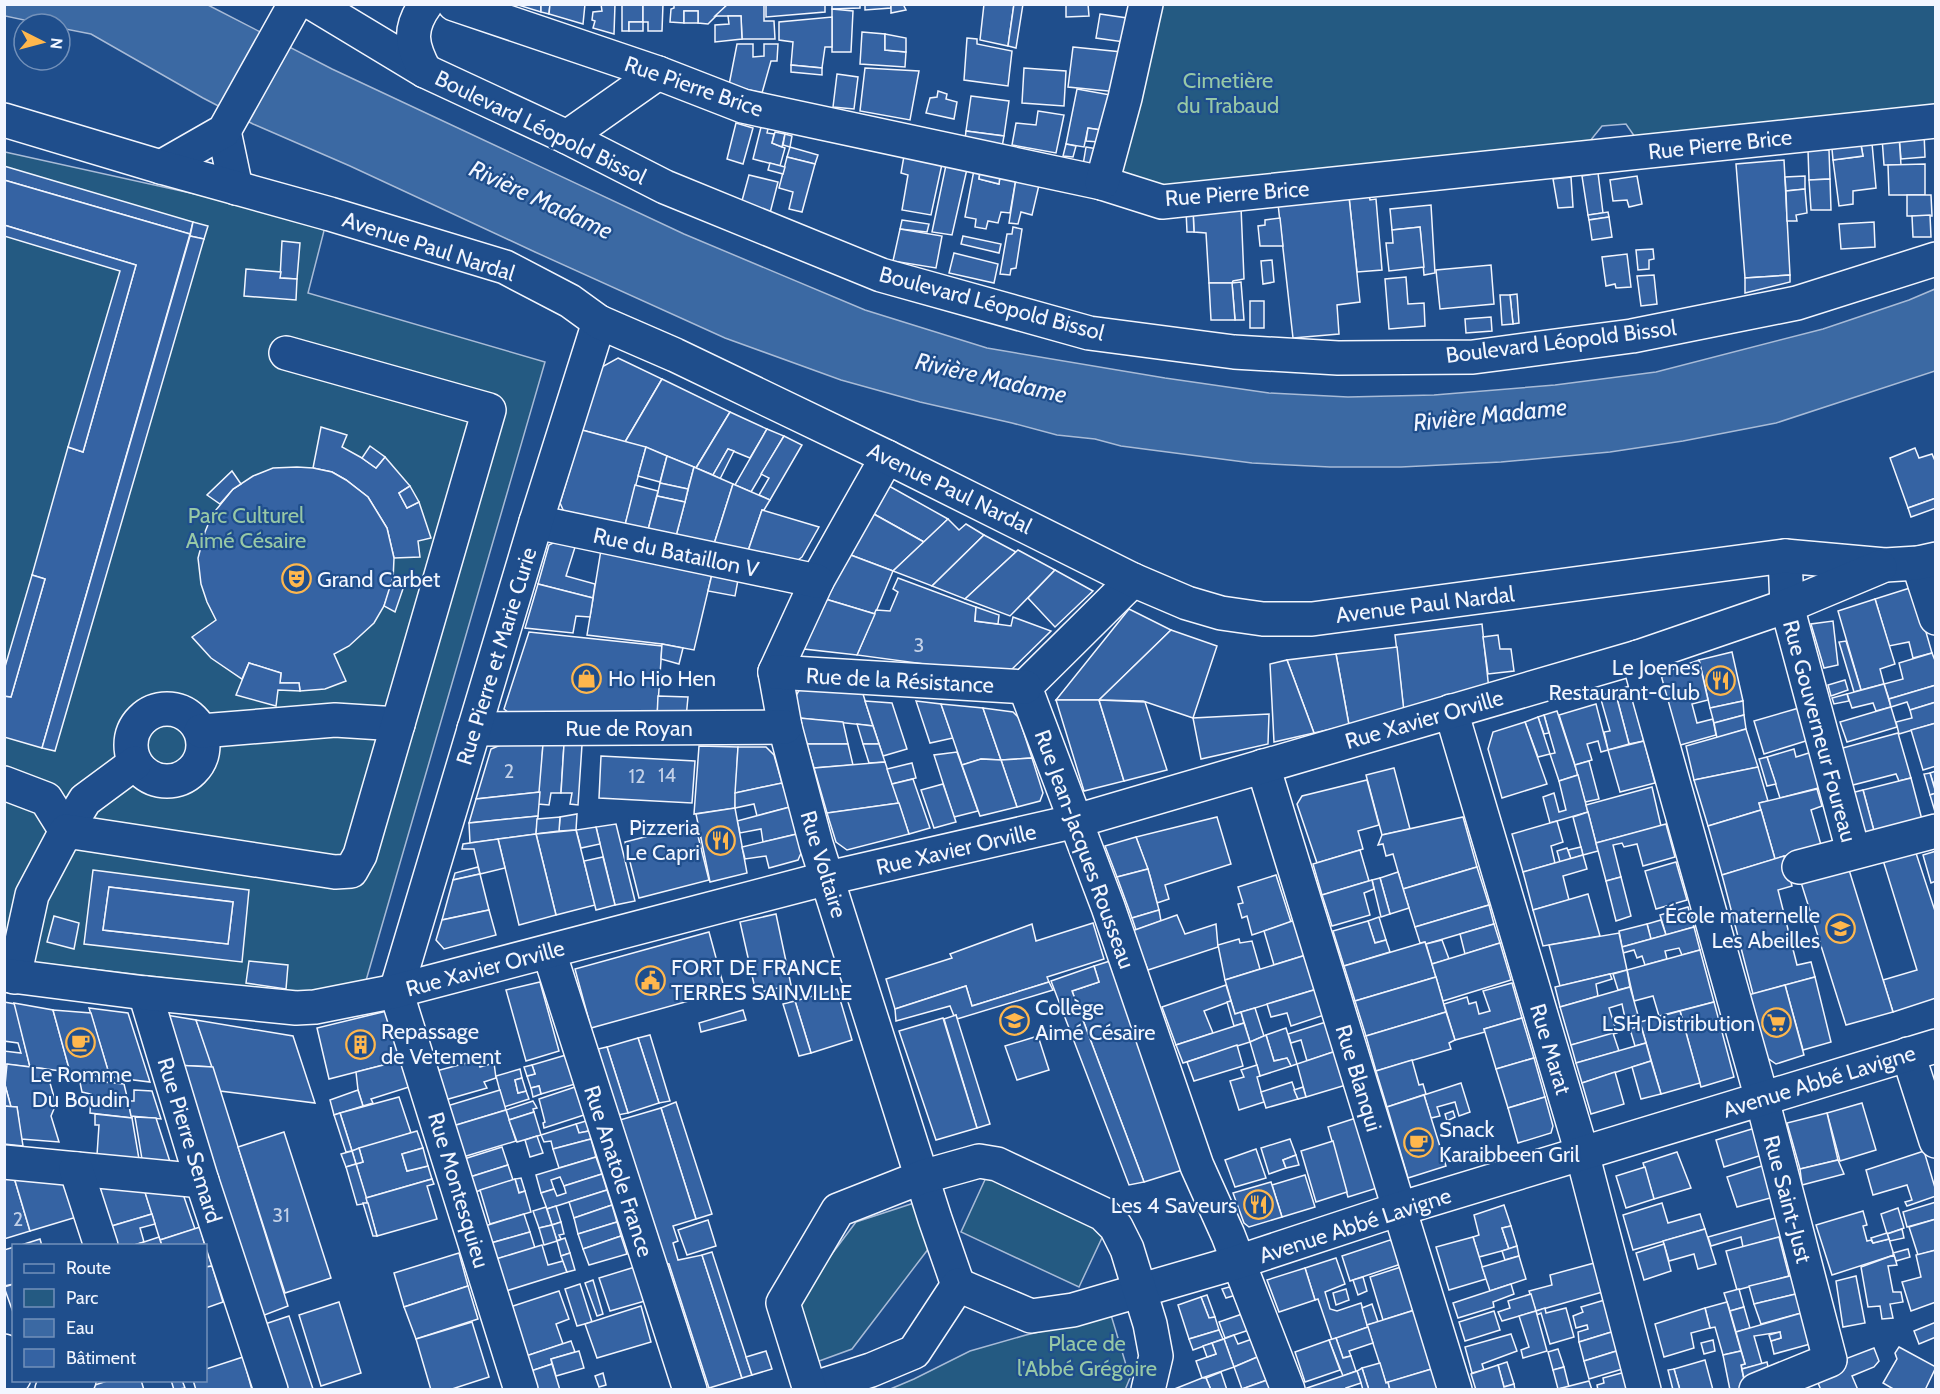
<svg xmlns="http://www.w3.org/2000/svg" width="1940" height="1394" viewBox="0 0 1940 1394" font-family="Cabin,sans-serif">
<rect width="100%" height="100%" fill="#1f4e8c"/>
<g fill="#245a82" stroke="#a8bbd7" stroke-width="1.5">
<path d="M1154 5H1935V108L1637 140 1626 124 1602 126 1586 146 1160 189 1126 179 1115 168Z"/>
<path d="M5 152 326 223 308 293 545 362 365 984 303 994 32 962 5 956Z"/>
<path d="M989 1171 1107 1227 1079 1287 961 1232Z"/>
<path d="M914 1203 929 1248 852 1349 811 1364 792 1307 856 1222Z"/>
<path d="M1111 1315 1130 1378 1125 1390H888L914 1379 970 1351 1026 1335Z"/>
</g>
<path fill="#3b69a3" stroke="#a8bbd7" stroke-width="1.5" d="M5 5H208L332 69 684 234 865 310 987 348 1165 378 1269 393 1348 397 1434 395 1555 385 1656 372 1823 329 1909 300 1935 289V371L1776 423 1683 441 1610 452 1501 462 1401 467H1330L1252 463 1121 446 1095 439 1057 435 1012 423 920 402 841 380 725 338 535 252 350 166 253 124 203 98 91 34 60 28V24H43L5 16Z"/>
<g fill="#3563a3" stroke="#f2f6ff" stroke-width="1.5" fill-rule="evenodd">
<path d="M518 4H541V12L518 5Z"/>
<path d="M541 4H550L549 14 541 12Z"/>
<path d="M550 4H585L583 24 549 14Z"/>
<path d="M601 4H615L614 34 593 28 595 21 592 20 593 12 602 11Z"/>
<path d="M622 4H643V22H629V31H622Z"/>
<path d="M643 4H663L662 31H648V22H643Z"/>
<path d="M674 4 709 5 728 4 708 24 698 23V11H684V23L670 22 671 9 674 8Z"/>
<path d="M728 4H764V21H774L775 39H742L741 16H715Z"/>
<path d="M766 4H825V12L766 17Z"/>
<path d="M832 4H860V8L832 9Z"/>
<path d="M865 4H891V8L865 10Z"/>
<path d="M891 4H903L906 10 891 13Z"/>
<path d="M984 4H1014L1008 46 980 40Z"/>
<path d="M1014 4H1023L1016 48 1008 46Z"/>
<path d="M1066 4H1088L1089 16 1066 17Z"/>
<path d="M832 9 853 11 851 52H832Z"/>
<rect x="684" y="11" width="14" height="12"/>
<path d="M1100 14 1127 18 1124 42 1096 38Z"/>
<path d="M728 16H741L742 39 715 42V25L729 24Z"/>
<path d="M832 17V47H825L822 68 791 65 793 42 779 40V22Z"/>
<rect x="629" y="22" width="14" height="9"/>
<path d="M862 32 885 34V50L906 52 905 67 860 64Z"/>
<path d="M885 34 906 38V52L885 50Z"/>
<path d="M967 38 977 39V44L1012 51 1008 86 964 80Z"/>
<path d="M737 44H753V57L764 56V44H778L777 61H771L762 93 729 85Z"/>
<path d="M1073 47 1122 52 1118 92 1068 87Z"/>
<path d="M791 65 822 68V75L791 72Z"/>
<path d="M865 68 919 71 910 120 860 111Z"/>
<path d="M1024 68 1066 71 1064 106 1022 103Z"/>
<path d="M837 74 858 77 854 109 833 107Z"/>
<path d="M1077 89 1116 96 1101 130 1088 128 1084 147 1066 144Z"/>
<path d="M938 91 947 94 946 99 957 102 954 119 926 113 930 98 937 97Z"/>
<path d="M971 96 1009 101 1004 136 966 131Z"/>
<path d="M1038 111 1064 115 1056 153 1012 145 1016 123 1036 125Z"/>
<path d="M736 123 753 128 743 164 727 159Z"/>
<path d="M762 123 769 125 767 133 774 134 772 143 785 148 780 166 753 159Z"/>
<path d="M1088 128 1101 130 1099 142 1086 141Z"/>
<path d="M966 131 1004 136 1002 147 965 139Z"/>
<path d="M775 132 785 134 782 147 772 143Z"/>
<path d="M1924 132 1925 157 1901 159 1899 136Z"/>
<path d="M785 134 792 136 790 147 783 145Z"/>
<path d="M1899 136 1901 165H1884L1882 138Z"/>
<path d="M1872 143 1876 188 1853 191V204L1839 206 1833 160 1863 156 1861 145Z"/>
<path d="M1066 144 1076 146 1073 157 1063 156Z"/>
<path d="M1861 145 1863 156 1833 160 1832 149Z"/>
<path d="M790 147 818 155 815 164 787 157Z"/>
<path d="M1086 147 1104 150 1100 174 1082 171Z"/>
<path d="M1808 150H1829L1830 179 1809 180Z"/>
<path d="M904 156 942 164 931 215 902 210 908 175 901 173Z"/>
<path d="M787 157 815 164 802 212 789 209 793 192 779 188Z"/>
<path d="M1784 160 1790 275 1745 278 1736 164Z"/>
<path d="M770 163 785 167 783 174 768 170Z"/>
<path d="M1925 164V195H1889L1888 165Z"/>
<path d="M946 165 967 169 952 235 932 232Z"/>
<path d="M4 166 193 222 190 234 4 180Z"/>
<path d="M974 170 980 172 979 179 999 184 1000 176 1016 179 1010 213 1001 212 998 223 988 221 986 229 975 227 976 219 965 217Z"/>
<path d="M980 172 1000 176 999 184 979 179Z"/>
<path d="M1598 173 1603 213 1588 215 1582 176Z"/>
<path d="M749 175 778 182 769 217 740 208Z"/>
<path d="M1637 176 1642 204 1629 207 1627 200 1613 201 1610 180Z"/>
<path d="M1805 176V189L1786 191 1785 177Z"/>
<path d="M1571 177 1573 207 1558 208 1553 179Z"/>
<path d="M1016 179 1039 185 1032 215 1021 212 1018 224 1009 223Z"/>
<path d="M1830 179 1831 210H1811L1809 180Z"/>
<path d="M4 180 190 234 42 748 4 737V696L11 697 45 579 32 575 68 447 83 452 136 265 4 225Z"/>
<path d="M1805 189 1807 213 1796 215 1797 221H1787L1786 191Z"/>
<path d="M1369 195 1370 200 1376 199 1382 270 1357 272 1349 197Z"/>
<path d="M1907 195H1931L1932 216H1907Z"/>
<path d="M1349 197 1360 302 1337 305 1339 334 1293 338 1278 204Z"/>
<path d="M1431 205 1435 273 1424 275 1420 227 1392 230 1390 209Z"/>
<path d="M1241 207 1244 279 1233 281 1232 283H1209L1206 233 1194 232 1193 209Z"/>
<path d="M1193 209 1194 232H1187L1186 210Z"/>
<path d="M1608 212 1609 217 1589 220 1588 215Z"/>
<path d="M1930 215 1931 237H1913L1912 216Z"/>
<path d="M1609 217 1612 237 1592 240 1589 220Z"/>
<path d="M1280 218 1283 246H1260L1258 226 1265 225V220Z"/>
<path d="M902 220 929 224 927 232 900 229Z"/>
<path d="M193 222 208 226 204 239 190 236Z"/>
<path d="M1874 222 1875 247 1841 249 1839 224Z"/>
<path d="M4 225 136 265 83 452 68 447 120 271 4 236Z"/>
<path d="M1013 227 1022 229 1016 268 1011 269 1010 275 1000 274 1007 234H1012Z"/>
<path d="M1420 227 1424 267 1389 271 1386 243H1393L1392 230Z"/>
<path d="M900 229 942 236 936 268 893 261Z"/>
<path d="M190 236 204 239 55 751 42 748Z"/>
<path d="M963 236 1001 244 999 253 961 244Z"/>
<path d="M282 241 300 243 297 279 280 278Z"/>
<path d="M1653 249 1654 259 1649 260V269L1638 270 1636 250Z"/>
<path d="M954 253 998 264 994 283 949 273Z"/>
<path d="M1627 254 1631 287 1616 288 1615 284 1606 286 1602 257Z"/>
<path d="M1272 260 1274 282 1263 284 1261 261Z"/>
<path d="M1491 265 1494 304 1440 309 1436 270Z"/>
<path d="M246 269 281 272 280 278 297 279 296 300 244 296Z"/>
<path d="M1654 275 1657 304 1641 306 1637 276Z"/>
<path d="M1790 275V282L1745 293V278Z"/>
<path d="M1406 277 1408 304 1424 303 1425 326 1389 329 1385 279Z"/>
<path d="M1241 282 1244 320H1235L1232 283Z"/>
<path d="M1209 283H1232L1235 320H1211Z"/>
<path d="M1517 294 1519 323 1513 324 1510 295Z"/>
<path d="M1500 295H1510L1513 324 1502 325Z"/>
<rect x="1250" y="301" width="14" height="27"/>
<path d="M1491 317 1492 331 1466 333 1465 319Z"/>
<path d="M618 358 662 379 625 442 582 430 600 368Z"/>
<path d="M662 379 730 412 696 468 647 448 625 442Z"/>
<path d="M730 412 767 429 750 458 728 449 713 475 696 468Z"/>
<path d="M321 427 347 435 342 447 362 458 376 468 385 457 410 486 399 493 407 508 419 502 431 538 418 541 420 557 394 558 387 528 368 497 346 480 332 472 313 468Z"/>
<path d="M767 429 784 436 751 492 735 485Z"/>
<path d="M582 430 646 447 625 525 564 512 560 503Z"/>
<path d="M784 436 802 445 770 500 759 495 769 478 761 474Z"/>
<path d="M370 446 385 457 376 468 362 458Z"/>
<path d="M646 447 667 456 660 482 638 476Z"/>
<path d="M1915 448 1919 458 1932 454 1936 463V498L1908 508 1890 458Z"/>
<path d="M728 449 734 451 720 479 713 475Z"/>
<path d="M667 456 694 467 688 489 660 483Z"/>
<path d="M297 467 313 468 332 472 346 480 368 497 387 528 394 558 393 581 384 606 374 623 349 646 334 654 346 681 325 689 300 691 299 683H280L281 673 249 663 242 679 211 658 192 637 216 620 207 602 201 584 198 558 205 532 212 515 233 489 253 476 273 468Z"/>
<path d="M694 467 733 484 714 544 676 536Z"/>
<path d="M232 471 241 484 233 489 220 504 207 495Z"/>
<path d="M660 483 688 489 685 502 657 496Z"/>
<path d="M733 484 770 500 764 510H762L748 551 714 544Z"/>
<path d="M635 485 658 491 648 530 625 525Z"/>
<path d="M410 486 419 502 407 508 399 493Z"/>
<path d="M889 486 948 519 924 542 872 513Z"/>
<path d="M657 496 685 502 676 536 648 530Z"/>
<path d="M1936 498V508L1911 517 1908 508Z"/>
<path d="M762 510 819 527 802 557 795 562 748 551Z"/>
<path d="M872 513 924 542 893 571 848 554Z"/>
<path d="M948 519 959 530 966 524 984 535 932 586 893 571Z"/>
<path d="M984 535 1016 552 965 599 932 586Z"/>
<path d="M559 540 576 544 566 576 595 584 593 598 538 584 549 545Z"/>
<path d="M601 550 712 574 694 650 662 644 587 635Z"/>
<path d="M1018 550 1055 570 1010 616 965 599Z"/>
<path d="M848 554 893 571 875 614 822 598Z"/>
<path d="M1055 570 1093 591 1055 627 1028 598Z"/>
<path d="M712 574 738 580 735 596 708 591Z"/>
<path d="M32 575 45 579 11 697 4 696V670Z"/>
<path d="M393 577 406 580 395 612 384 606Z"/>
<path d="M898 578 976 607 975 621 1011 626 1013 617 1051 631 1006 675 857 655 876 610 890 611 898 592 893 589Z"/>
<path d="M538 584 593 598 590 617 576 616 573 633 525 628Z"/>
<path d="M1913 587 1932 653 1913 658 1909 642 1889 646 1875 599Z"/>
<path d="M822 598 875 614 857 655 804 649Z"/>
<path d="M1875 599 1895 664 1880 669 1884 684 1861 690 1838 611Z"/>
<path d="M976 607 999 615 998 624 975 621Z"/>
<path d="M1129 609 1171 630 1099 700H1056Z"/>
<path d="M1833 621 1838 665 1824 668 1811 624Z"/>
<path d="M1482 624 1489 690 1404 712 1395 635Z"/>
<path d="M1171 630 1217 646 1193 718 1143 701 1099 700Z"/>
<path d="M529 632 662 646 657 718 514 717 504 709Z"/>
<path d="M1498 635 1500 649H1511L1514 671 1488 674 1483 637Z"/>
<path d="M1846 641 1861 690 1854 692 1839 642Z"/>
<path d="M662 644 683 648 679 664 661 659Z"/>
<path d="M1397 647 1404 712 1349 725 1336 654Z"/>
<path d="M1732 652 1743 701 1710 708 1699 660Z"/>
<path d="M1932 653 1936 663V685L1889 699 1884 684 1903 679 1899 663Z"/>
<path d="M1336 654 1349 725 1314 733 1287 660Z"/>
<path d="M1287 660 1314 733 1274 742 1270 664Z"/>
<path d="M1699 660 1708 700 1692 704 1697 723 1713 719 1716 735 1677 746 1660 681 1665 672Z"/>
<path d="M249 663 281 673 280 683H299L300 691 278 690 276 706 236 695Z"/>
<path d="M1845 680 1848 690 1831 696 1828 685Z"/>
<path d="M1884 684 1891 707 1876 711 1873 703 1852 708 1847 694Z"/>
<path d="M1936 685V702L1910 710 1907 702 1891 707 1889 699Z"/>
<path d="M1629 686 1644 741 1629 744 1615 691Z"/>
<path d="M801 687 863 694 873 726 799 718 794 699Z"/>
<path d="M1615 691 1629 744 1608 750 1604 732 1610 731 1600 696Z"/>
<path d="M1847 694 1849 701 1834 704 1832 698Z"/>
<path d="M658 696 688 697 686 718H657Z"/>
<path d="M1056 700H1099L1124 781 1084 791Z"/>
<path d="M1099 700 1145 702 1167 770 1124 781Z"/>
<path d="M865 701 892 703 907 749 883 756Z"/>
<path d="M916 701 941 704 953 738 930 743Z"/>
<path d="M1743 701 1744 715 1714 723 1710 708Z"/>
<path d="M1936 702V723L1899 734 1896 722 1912 718 1910 710Z"/>
<path d="M941 704 983 708 1001 760 981 759 962 765Z"/>
<path d="M1596 704 1608 750 1601 752 1598 741 1587 744 1592 760 1575 765 1559 715Z"/>
<path d="M1891 707 1897 727 1847 742 1840 722Z"/>
<path d="M983 708 1013 712 1019 718 1032 758 1001 760Z"/>
<path d="M1799 708 1809 740 1764 754 1754 721Z"/>
<path d="M1557 711 1578 775 1559 781 1550 754 1555 753 1544 715Z"/>
<path d="M1269 714 1268 744 1201 759 1193 718Z"/>
<path d="M1544 715 1549 733 1544 734 1538 717Z"/>
<path d="M1744 715 1746 729 1717 738 1714 723Z"/>
<path d="M1538 717 1550 754 1538 757 1525 722Z"/>
<path d="M799 718 843 722 848 744H807Z"/>
<path d="M1525 722 1547 784 1502 798 1488 749 1493 732Z"/>
<path d="M1936 723V766L1923 770 1911 730Z"/>
<path d="M857 724 873 726 879 744H863Z"/>
<path d="M1746 729 1758 767 1694 780 1686 746Z"/>
<path d="M1898 733 1911 778 1899 781 1896 774 1849 786 1839 749Z"/>
<path d="M1644 741 1655 783 1620 792 1608 750Z"/>
<path d="M503 744H543L540 792 476 799 491 749Z"/>
<path d="M543 744H564L561 793H551L549 805 538 804Z"/>
<path d="M564 744 582 745 578 805 570 804 572 793H561Z"/>
<path d="M807 744H848L853 765 814 768Z"/>
<path d="M863 744H879L885 762 869 763Z"/>
<path d="M699 746 738 747 735 808 694 814Z"/>
<path d="M738 747H766L774 755 782 783 735 793Z"/>
<path d="M1794 749 1796 757 1812 752 1822 787 1780 798 1767 757Z"/>
<path d="M957 752 978 811 954 817 934 755Z"/>
<path d="M601 756 695 761 692 803 599 798Z"/>
<path d="M1767 757 1776 784 1767 786 1759 759Z"/>
<path d="M1032 758 1043 793 1040 801 1017 807 1001 760Z"/>
<path d="M981 759 1001 760 1017 807 980 816 962 765Z"/>
<path d="M1589 761 1599 799 1585 802 1575 765Z"/>
<path d="M885 762 899 803 827 813 814 768Z"/>
<path d="M912 763 916 778 892 784 887 769Z"/>
<path d="M1758 767 1768 801 1759 803 1761 810 1708 826 1694 780Z"/>
<path d="M1394 768 1410 829 1382 835 1366 775Z"/>
<path d="M1936 771V792L1930 773Z"/>
<path d="M1930 773 1936 793 1930 795 1924 774Z"/>
<path d="M1578 775 1588 812 1550 823 1543 797 1554 793 1559 812 1566 810 1559 781Z"/>
<path d="M1911 778 1925 831H1874L1863 790Z"/>
<path d="M913 779 930 828 909 834 892 784Z"/>
<path d="M1367 780 1379 825 1358 831 1363 849 1317 863 1297 804 1302 796Z"/>
<path d="M782 783 790 807 757 816 754 804 735 808V793Z"/>
<path d="M943 784 956 822 934 828 921 790Z"/>
<path d="M1652 787 1661 826 1596 843 1586 805Z"/>
<path d="M1817 789 1822 806 1811 810 1821 845 1775 859 1759 803Z"/>
<path d="M1863 790 1874 831 1861 835 1851 793Z"/>
<path d="M540 792 538 816 469 823 476 799Z"/>
<path d="M1936 793V815L1930 795Z"/>
<path d="M899 803 909 834 847 850 836 842 827 813Z"/>
<path d="M790 807 797 834 763 842 761 829 740 833 737 821Z"/>
<path d="M735 808 747 873 710 882 696 814Z"/>
<path d="M1761 810 1775 859 1722 875 1708 826Z"/>
<path d="M1588 812 1598 851 1583 855 1573 817Z"/>
<path d="M577 814 576 830 559 831 560 817Z"/>
<path d="M538 816 536 834 470 843 469 823Z"/>
<path d="M560 817 559 831 536 834 537 819Z"/>
<path d="M1217 817 1231 864 1165 885 1169 899 1157 903 1150 876 1136 837Z"/>
<path d="M1463 817 1477 867 1403 889 1393 854 1386 856 1383 844 1378 845 1382 835Z"/>
<path d="M1557 821 1563 842 1551 846 1555 863 1523 872 1512 834Z"/>
<path d="M616 824 635 901 615 905 596 827Z"/>
<path d="M695 824 709 880 639 898 625 842Z"/>
<path d="M1666 824 1675 857 1643 866 1637 844 1624 847 1622 843 1613 845 1621 877 1606 881 1596 843Z"/>
<path d="M596 827 600 844 581 848 576 830Z"/>
<path d="M576 830 595 905 556 915 536 834Z"/>
<path d="M536 834 556 915 519 925 498 839Z"/>
<path d="M797 834 802 851 798 860 769 868 766 856 745 859 742 847Z"/>
<path d="M1136 837 1148 869 1117 877 1105 846Z"/>
<path d="M498 839 505 868 480 874 474 849H462L463 844Z"/>
<path d="M1581 847 1583 855 1571 859 1568 850Z"/>
<path d="M1914 847 1936 914V998L1893 1012 1883 980 1917 970 1882 857Z"/>
<path d="M1567 848 1571 859 1560 862 1557 851Z"/>
<path d="M1360 850 1369 881 1322 895 1313 864Z"/>
<path d="M1936 851V881L1931 883 1923 855Z"/>
<path d="M1583 855 1587 869 1563 876 1569 900 1533 910 1523 872Z"/>
<path d="M1784 856 1792 886 1778 890 1797 965 1811 962 1815 977 1753 994 1722 875Z"/>
<path d="M603 857 615 905 596 910 584 861Z"/>
<path d="M1846 860 1893 1012 1846 1025 1799 876Z"/>
<path d="M1676 862 1687 900 1656 909 1645 871Z"/>
<path d="M478 867 480 874 453 880 455 873Z"/>
<path d="M1477 867 1489 905 1415 927 1403 889Z"/>
<path d="M1148 869 1159 910 1132 918 1117 877Z"/>
<path d="M93 870 249 890 242 962 84 944ZM109 887 233 902 228 944 103 930Z"/>
<path d="M1398 872 1409 908 1390 914 1380 878Z"/>
<path d="M480 874 489 910 442 920 453 880Z"/>
<path d="M1276 875 1291 922 1252 935 1247 916 1242 918 1238 904 1243 903 1238 887Z"/>
<path d="M1621 877 1631 916 1616 921 1606 881Z"/>
<path d="M1380 878 1390 914 1381 917 1372 880Z"/>
<path d="M1372 880 1374 889 1364 893 1370 915 1332 926 1322 895Z"/>
<path d="M109 887 233 902 228 944 103 930Z"/>
<path d="M1588 894 1600 936 1543 946 1533 910Z"/>
<path d="M1489 905 1494 924 1426 944 1425 942 1420 943 1415 927Z"/>
<path d="M1688 907 1694 927 1666 935 1660 915Z"/>
<path d="M489 910 496 935 444 949 436 940 442 920Z"/>
<path d="M1159 910 1161 921 1136 930 1132 918Z"/>
<path d="M776 914 791 985 756 993 740 922Z"/>
<path d="M1177 915 1185 934 1216 924 1218 947 1148 970 1132 931Z"/>
<path d="M54 916 79 923 74 949 47 942Z"/>
<path d="M1379 917 1386 940 1375 943 1368 921Z"/>
<path d="M1295 920 1306 955 1274 965 1264 931Z"/>
<path d="M1661 920 1666 935 1651 939 1647 924Z"/>
<path d="M1368 921 1375 943 1386 940 1390 952 1344 966 1333 931Z"/>
<path d="M1093 923 1104 959 1047 977 1049 982 972 1006 966 986 895 1009 886 979 952 958 950 954 1032 924 1036 941Z"/>
<path d="M1494 924 1500 943 1465 954 1460 934Z"/>
<path d="M1647 924 1651 939 1622 947 1619 931Z"/>
<path d="M1694 927 1700 950 1682 955 1679 948 1665 951 1667 959 1645 965 1642 956 1637 958 1634 950 1623 953 1622 947Z"/>
<path d="M709 932 725 991 591 1028 575 969Z"/>
<path d="M1619 933 1627 970 1560 986 1549 945Z"/>
<path d="M1239 939 1240 943 1252 941 1260 969 1225 980 1218 945Z"/>
<path d="M1442 940 1449 959 1432 964 1426 944Z"/>
<path d="M1425 942 1436 977 1355 1001 1344 966Z"/>
<path d="M1500 943 1511 980 1443 1001 1432 964Z"/>
<path d="M1700 950 1714 1002 1659 1016 1653 996 1634 1001 1627 970Z"/>
<path d="M1306 955 1317 989 1235 1014 1225 980Z"/>
<path d="M249 961 288 965 286 989 246 983Z"/>
<path d="M1110 961 1189 1168 1144 1182 1072 991 1099 982 1094 966Z"/>
<path d="M1094 966 1099 982 1072 991 1144 1182 1129 1185 1051 981Z"/>
<path d="M1627 970 1630 987 1618 990 1613 974Z"/>
<path d="M1610 974 1612 979 1596 984 1598 996 1560 1007 1555 987Z"/>
<path d="M1436 977 1446 1012 1366 1036 1355 1001Z"/>
<path d="M1815 977 1831 1042 1803 1050 1785 985Z"/>
<path d="M540 982 559 1051 526 1061 506 990Z"/>
<path d="M1049 982 1053 990 957 1019 956 1015 954 1016 950 1006 896 1021 895 1009 966 986 972 1006Z"/>
<path d="M1512 983 1522 1018 1484 1029 1485 1032 1455 1040 1444 1004 1467 997 1469 1004 1476 1002 1479 1014 1490 1011 1483 991Z"/>
<path d="M1226 985 1231 1001 1204 1011 1213 1033 1176 1045 1162 1007Z"/>
<path d="M1785 985 1804 1055 1776 1064 1766 1057 1748 995Z"/>
<path d="M1630 987 1638 1015 1625 1018 1622 1004 1609 1008 1617 1033 1571 1045 1560 1007Z"/>
<path d="M837 989 852 1040 811 1053 795 1001Z"/>
<path d="M1317 989 1324 1015 1291 1026 1287 1013 1271 1017 1267 1004Z"/>
<path d="M795 1001 811 1053 799 1056 783 1004Z"/>
<path d="M1231 1001 1235 1014 1241 1012 1244 1023 1234 1026 1227 1002Z"/>
<path d="M4 1002 15 1004 30 1067 4 1064V1051L21 1053 18 1043 4 1041Z"/>
<path d="M1714 1002 1734 1077 1701 1087 1680 1011Z"/>
<path d="M14 1003 53 1010 70 1072 30 1067Z"/>
<path d="M89 1008 128 1013 150 1082 110 1077Z"/>
<path d="M1255 1008 1264 1036 1250 1042 1241 1012Z"/>
<path d="M53 1010 91 1013 110 1077 70 1072Z"/>
<path d="M391 1010 403 1060 329 1079 317 1028Z"/>
<path d="M743 1010 746 1020 701 1032 699 1023Z"/>
<path d="M1680 1011 1700 1083 1661 1094 1640 1022Z"/>
<path d="M1446 1012 1455 1040 1449 1043 1451 1049 1376 1071 1366 1036Z"/>
<path d="M166 1015 196 1020 213 1067 174 1065Z"/>
<path d="M956 1015 990 1124 977 1128 944 1019Z"/>
<path d="M943 1018 977 1128 936 1140 899 1031Z"/>
<path d="M1522 1018 1534 1058 1496 1069 1484 1029Z"/>
<path d="M196 1020 293 1036 315 1103 220 1091Z"/>
<path d="M1326 1022 1336 1051 1307 1061 1301 1040 1291 1043 1288 1034Z"/>
<path d="M1244 1023 1250 1042 1183 1063 1176 1045Z"/>
<path d="M1641 1026 1646 1043 1635 1046 1630 1029Z"/>
<path d="M1286 1028 1297 1064 1291 1066 1287 1058 1274 1061 1266 1035Z"/>
<path d="M1613 1033 1619 1051 1576 1063 1571 1045Z"/>
<path d="M650 1035 670 1101 659 1103 638 1038Z"/>
<path d="M1266 1035 1274 1061 1287 1058 1291 1066 1260 1076 1250 1042Z"/>
<path d="M1038 1036 1049 1070 1017 1080 1005 1046Z"/>
<path d="M638 1038 659 1103 628 1113 607 1047Z"/>
<path d="M1646 1043 1651 1061 1582 1083 1576 1063Z"/>
<path d="M1237 1045 1243 1066 1194 1081 1187 1062Z"/>
<path d="M607 1047 628 1113 618 1115 598 1049Z"/>
<path d="M1336 1051 1346 1085 1306 1097 1297 1064Z"/>
<path d="M566 1055 575 1084 541 1094 539 1086 531 1088 527 1076 535 1074 532 1065Z"/>
<path d="M1534 1058 1545 1097 1508 1108 1496 1069Z"/>
<path d="M403 1060 409 1087 371 1099 373 1103 363 1106 358 1090 356 1072Z"/>
<path d="M478 1060 480 1067 494 1063 496 1078 484 1082 487 1088 445 1100 436 1071Z"/>
<path d="M1412 1060 1419 1085 1423 1084 1426 1094 1387 1107 1376 1071Z"/>
<path d="M1651 1061 1661 1094 1641 1099 1632 1067Z"/>
<path d="M7 1064 46 1069 56 1104 51 1116 59 1142 21 1139 17 1107H11L5 1085Z"/>
<path d="M174 1065 213 1067 288 1306 254 1319Z"/>
<path d="M532 1065 535 1074 527 1076 524 1067Z"/>
<path d="M1257 1065 1260 1076 1257 1077 1264 1102 1239 1110 1230 1081 1244 1077 1241 1070Z"/>
<path d="M520 1069 522 1078 515 1080 518 1093 526 1091 529 1099 504 1107 496 1076Z"/>
<path d="M1615 1072 1624 1104 1591 1114 1582 1083Z"/>
<path d="M78 1073 93 1075V1081L124 1084 132 1118 90 1113 91 1094 82 1092Z"/>
<path d="M522 1078 526 1091 518 1093 515 1080Z"/>
<path d="M1292 1082 1298 1099 1266 1108 1261 1092Z"/>
<path d="M1461 1083 1470 1112 1459 1116 1455 1102 1437 1107 1440 1116 1431 1118 1424 1095Z"/>
<path d="M4 1085H5L11 1107 4 1106Z"/>
<path d="M539 1086 541 1094 533 1097 531 1088Z"/>
<path d="M575 1087 584 1115 544 1128 543 1123 545 1122 539 1099Z"/>
<path d="M1303 1087 1306 1097 1298 1099 1294 1090Z"/>
<path d="M134 1090 152 1091 161 1119 131 1116 128 1101H134Z"/>
<path d="M358 1090 363 1106 334 1115 330 1100Z"/>
<path d="M500 1090 506 1110 453 1126 447 1106Z"/>
<path d="M1424 1095 1446 1166 1408 1178 1387 1107Z"/>
<path d="M399 1097 411 1133 352 1151 340 1113Z"/>
<path d="M1545 1097 1553 1126 1551 1133 1518 1143 1508 1108Z"/>
<path d="M533 1101 537 1108 533 1109 534 1112 509 1120 506 1110Z"/>
<path d="M676 1102 712 1214 696 1219 661 1108Z"/>
<path d="M1862 1103 1876 1150 1840 1161 1827 1113Z"/>
<path d="M4 1106 17 1107 23 1146 4 1144Z"/>
<path d="M661 1108 696 1219 673 1226 678 1241 673 1243 678 1260 702 1255 742 1378 709 1388 669 1264 664 1263 620 1120Z"/>
<path d="M506 1110 516 1141 463 1157 453 1126Z"/>
<path d="M1453 1111 1455 1117 1447 1121 1445 1114Z"/>
<path d="M534 1112 541 1135 517 1142 509 1120Z"/>
<path d="M340 1113 352 1151 346 1152 334 1115Z"/>
<path d="M1827 1113 1838 1160 1800 1169 1787 1123Z"/>
<path d="M95 1114 132 1118 139 1159 97 1155 99 1125H95Z"/>
<path d="M135 1117 156 1118 170 1162 142 1159Z"/>
<path d="M1356 1118 1376 1184 1374 1189 1348 1197 1328 1127Z"/>
<path d="M586 1121 589 1131 579 1133 576 1124Z"/>
<path d="M576 1124 579 1133 589 1131 591 1139 553 1149 551 1141 544 1142 541 1135Z"/>
<path d="M1755 1128 1762 1155 1724 1167 1716 1140Z"/>
<path d="M417 1131 423 1148 402 1154 407 1171 428 1166 432 1179 366 1198 356 1164 363 1162 359 1148Z"/>
<path d="M284 1132 331 1278 285 1293 238 1147Z"/>
<path d="M537 1136 543 1153 530 1157 525 1140Z"/>
<path d="M591 1139 596 1157 559 1168 553 1149Z"/>
<path d="M1290 1139 1296 1155 1283 1160 1286 1168 1269 1174 1261 1148Z"/>
<path d="M1333 1141 1347 1192 1316 1202 1301 1151Z"/>
<path d="M502 1147 508 1165 470 1177 464 1159Z"/>
<path d="M359 1148 363 1162 356 1164 352 1151Z"/>
<path d="M423 1148 428 1166 407 1171 402 1154Z"/>
<path d="M1256 1149 1266 1178 1235 1187 1225 1160Z"/>
<path d="M352 1151 356 1164 346 1167 341 1154Z"/>
<path d="M1924 1151 1936 1191V1196L1907 1206 1905 1202 1912 1200 1907 1185 1873 1195 1866 1170Z"/>
<path d="M1677 1152 1691 1188 1654 1199 1643 1163Z"/>
<path d="M1296 1155 1299 1165 1286 1168 1283 1160Z"/>
<path d="M596 1157 602 1174 564 1186 560 1177 551 1180 554 1189 541 1193 536 1175Z"/>
<path d="M1838 1160 1844 1174 1802 1185 1800 1169Z"/>
<path d="M356 1164 368 1203 357 1205 346 1167Z"/>
<path d="M508 1165 513 1180 475 1192 470 1177Z"/>
<path d="M1765 1165 1774 1197 1737 1207 1727 1177Z"/>
<path d="M1645 1167 1654 1199 1626 1208 1616 1176Z"/>
<path d="M4 1173 13 1174 30 1231 4 1239Z"/>
<path d="M13 1174 68 1179 80 1216 30 1231Z"/>
<path d="M602 1174 607 1190 547 1209 541 1193 554 1189 557 1196 566 1193 564 1186Z"/>
<path d="M1305 1175 1315 1207 1282 1217 1272 1185Z"/>
<path d="M521 1178 525 1191 519 1193 515 1179Z"/>
<path d="M432 1179 434 1184 427 1186 437 1219 377 1236 366 1198Z"/>
<path d="M515 1179 519 1193 525 1191 531 1212 490 1224 480 1190Z"/>
<path d="M1271 1182 1282 1217 1249 1227 1244 1223 1233 1193Z"/>
<path d="M95 1186 144 1189 152 1214 105 1228Z"/>
<path d="M144 1189 183 1194 195 1229 160 1240Z"/>
<path d="M607 1190 612 1205 574 1218 569 1202Z"/>
<path d="M1936 1202V1219L1907 1227 1903 1212Z"/>
<path d="M363 1203H368L377 1236H373Z"/>
<path d="M1662 1203 1668 1223 1700 1214 1705 1229 1633 1250 1623 1215Z"/>
<path d="M612 1205 617 1222 578 1234 574 1218Z"/>
<path d="M1504 1205 1511 1226 1502 1228 1509 1249 1479 1257 1473 1237 1479 1235 1474 1215Z"/>
<path d="M556 1206 561 1222 552 1225 547 1209Z"/>
<path d="M546 1207 552 1225 539 1228 533 1211Z"/>
<path d="M1898 1208 1904 1228 1887 1234 1881 1214Z"/>
<path d="M1863 1211 1867 1225 1863 1226 1867 1241 1871 1240 1873 1243 1889 1239 1894 1255 1832 1275 1816 1225Z"/>
<path d="M152 1214 155 1224 140 1228 144 1242 131 1246H111L105 1228Z"/>
<path d="M524 1214 530 1232 491 1243 485 1226Z"/>
<path d="M1779 1217 1784 1236 1743 1247 1741 1237 1711 1246 1708 1237Z"/>
<path d="M1936 1219V1250L1918 1255 1909 1227Z"/>
<path d="M708 1220 716 1246 687 1255 678 1230Z"/>
<path d="M561 1222 564 1234 559 1235 561 1239 557 1241 552 1225Z"/>
<path d="M617 1222 621 1236 583 1249 578 1234Z"/>
<path d="M552 1225 557 1241 544 1245 539 1228Z"/>
<path d="M1511 1226 1517 1246 1509 1249 1502 1228Z"/>
<path d="M200 1227 205 1246H162L160 1240Z"/>
<path d="M1705 1229 1716 1264 1698 1269 1694 1254 1669 1261 1663 1241Z"/>
<path d="M1902 1229 1904 1238 1890 1241 1887 1234Z"/>
<path d="M530 1232 535 1248 496 1259 491 1243Z"/>
<path d="M1887 1233 1889 1239 1873 1243 1871 1238Z"/>
<path d="M621 1236 627 1254 589 1265 583 1249Z"/>
<path d="M159 1237 162 1246H131L144 1242Z"/>
<path d="M1473 1237 1486 1279 1449 1290 1436 1247Z"/>
<path d="M1779 1237 1789 1276 1737 1290 1726 1251Z"/>
<path d="M565 1238 570 1253 561 1256 557 1241Z"/>
<path d="M40 1239 42 1246H18Z"/>
<path d="M1390 1240 1398 1245 1404 1263 1350 1281 1342 1256Z"/>
<path d="M1664 1244 1671 1271 1644 1280 1636 1253Z"/>
<path d="M542 1245 548 1265 563 1261 567 1272 506 1291 496 1259Z"/>
<path d="M206 1246 212 1266 206 1267Z"/>
<path d="M1517 1246 1519 1256 1505 1260 1502 1251Z"/>
<path d="M14 1247V1284L4 1286V1250Z"/>
<path d="M1908 1249 1910 1257 1896 1261 1893 1253Z"/>
<path d="M1936 1250V1302L1911 1311 1902 1282 1921 1277 1916 1255Z"/>
<path d="M712 1252 752 1375 742 1378 702 1255Z"/>
<path d="M459 1253 468 1286 404 1307 394 1273Z"/>
<path d="M570 1253 575 1270 567 1272 561 1256Z"/>
<path d="M1894 1255 1897 1265 1888 1266 1893 1292H1901L1903 1302 1890 1304 1893 1318 1882 1319 1880 1306 1868 1307 1861 1267Z"/>
<path d="M1519 1256 1526 1279 1490 1291 1482 1267Z"/>
<path d="M1336 1258 1345 1284 1325 1292 1330 1309 1337 1311 1361 1303 1368 1327 1332 1340 1318 1299 1315 1300 1305 1268Z"/>
<path d="M1598 1262 1606 1291 1536 1311 1529 1291 1552 1285 1550 1275Z"/>
<path d="M212 1266 223 1302 206 1308V1267Z"/>
<path d="M1404 1266 1418 1309 1383 1320 1370 1277Z"/>
<path d="M635 1267 645 1301 610 1311 599 1278Z"/>
<path d="M1305 1268 1315 1300 1279 1312 1267 1280Z"/>
<path d="M1794 1275 1800 1293 1754 1304 1749 1286Z"/>
<path d="M1856 1276 1865 1323 1843 1327 1836 1281Z"/>
<path d="M1363 1277 1367 1291 1358 1295 1353 1280Z"/>
<path d="M593 1280 603 1314 597 1316 585 1283Z"/>
<path d="M14 1284V1315L4 1287Z"/>
<path d="M580 1284 592 1322 577 1326 565 1289Z"/>
<path d="M1511 1284 1514 1294 1493 1302 1494 1307 1458 1318 1453 1303Z"/>
<path d="M468 1286 478 1319 416 1339 404 1307Z"/>
<path d="M1229 1287 1238 1292 1239 1294 1226 1298 1222 1289Z"/>
<path d="M1346 1289 1349 1300 1336 1305 1333 1293Z"/>
<path d="M1739 1289 1744 1307 1730 1311 1724 1293Z"/>
<path d="M559 1291 569 1319 556 1324 563 1344 526 1356 510 1307Z"/>
<path d="M1800 1293 1805 1312 1761 1324 1754 1304Z"/>
<path d="M1531 1294 1536 1311 1502 1321 1498 1312 1510 1308 1508 1301Z"/>
<path d="M1207 1295 1215 1317 1209 1318 1201 1297Z"/>
<path d="M1201 1297 1209 1318 1215 1317 1219 1330 1189 1339 1178 1305Z"/>
<path d="M1608 1299 1618 1330 1579 1342 1578 1332 1588 1329 1587 1325 1576 1328 1573 1316 1583 1312 1581 1307Z"/>
<path d="M339 1302 361 1373 321 1386 299 1315Z"/>
<path d="M1727 1302 1741 1351 1723 1355 1715 1327 1710 1328 1705 1308Z"/>
<path d="M1372 1304 1378 1322 1367 1325 1362 1308Z"/>
<path d="M641 1306 651 1342 597 1358 585 1324Z"/>
<path d="M1744 1307 1750 1328 1736 1332 1730 1311Z"/>
<path d="M1545 1308 1546 1313 1566 1308 1574 1337 1550 1344 1541 1313 1537 1315 1536 1311Z"/>
<path d="M1705 1308 1710 1328 1691 1333 1694 1348 1664 1357 1655 1324Z"/>
<path d="M1418 1309 1435 1368 1386 1383 1367 1325Z"/>
<path d="M1494 1311 1500 1330 1465 1341 1459 1322Z"/>
<path d="M1536 1311 1547 1351 1523 1358 1521 1350 1529 1347 1519 1316Z"/>
<path d="M1805 1312 1814 1343 1774 1354 1771 1341 1781 1338 1780 1332 1754 1336 1762 1364 1742 1369 1741 1365 1745 1364 1736 1332Z"/>
<path d="M1245 1313 1252 1329 1225 1338 1219 1322Z"/>
<path d="M289 1316 313 1389 312 1390H277L256 1327Z"/>
<path d="M472 1322 489 1377 449 1390H431L416 1339Z"/>
<path d="M1936 1322V1337L1919 1344 1914 1331Z"/>
<path d="M1368 1327 1373 1343 1349 1351 1351 1356 1343 1358 1336 1338Z"/>
<path d="M1219 1330 1223 1339 1193 1350 1189 1339Z"/>
<path d="M1618 1330 1623 1349 1584 1361 1579 1342Z"/>
<path d="M1780 1332 1781 1338 1771 1341 1769 1335Z"/>
<path d="M1511 1334 1517 1351 1482 1364 1484 1370 1472 1373 1465 1347Z"/>
<path d="M1234 1335 1238 1344 1255 1338 1262 1355 1234 1367 1224 1339Z"/>
<path d="M1336 1338 1343 1358 1351 1356 1356 1371 1343 1376 1329 1340Z"/>
<path d="M1224 1339 1234 1367 1202 1378 1196 1361 1216 1354 1212 1343Z"/>
<path d="M1329 1340 1340 1370 1305 1382 1295 1352Z"/>
<path d="M1713 1340 1715 1351 1704 1354 1701 1343Z"/>
<path d="M571 1341 575 1352 551 1359 552 1364 531 1371 526 1356Z"/>
<path d="M1212 1343 1216 1354 1207 1357 1203 1346Z"/>
<path d="M1899 1347 1936 1367 1925 1390H1895L1883 1383 1897 1359 1895 1353Z"/>
<path d="M1874 1348 1879 1361 1874 1367 1852 1376 1858 1390H1821L1815 1376 1847 1362 1845 1359Z"/>
<path d="M1558 1349 1564 1367 1553 1370 1548 1352Z"/>
<path d="M1623 1349 1629 1367 1589 1379 1584 1361Z"/>
<path d="M579 1351 584 1368 556 1376 551 1359Z"/>
<path d="M766 1351 772 1369 752 1375 746 1357Z"/>
<path d="M1741 1351 1745 1364 1741 1365 1746 1390H1730L1723 1355Z"/>
<path d="M1262 1355 1270 1379 1242 1389 1234 1367Z"/>
<path d="M243 1357 252 1390H196L193 1380H206V1369Z"/>
<path d="M1705 1360 1713 1390H1680L1674 1369Z"/>
<path d="M1507 1362 1514 1384 1504 1387 1498 1365Z"/>
<path d="M1767 1362 1770 1376 1745 1383 1742 1369Z"/>
<path d="M1380 1363 1386 1383 1388 1382 1390 1390H1369L1362 1368Z"/>
<path d="M552 1364 560 1390H537L531 1371Z"/>
<path d="M1498 1365 1504 1387 1514 1384 1515 1390H1476L1471 1374Z"/>
<path d="M1564 1367 1569 1387 1558 1389 1553 1370Z"/>
<path d="M1362 1368 1369 1390H1363L1361 1383 1357 1371Z"/>
<path d="M1435 1368 1442 1390H1390L1388 1382Z"/>
<path d="M1674 1369 1680 1390H1673L1668 1370Z"/>
<path d="M1357 1371 1361 1383 1346 1388 1347 1390H1308L1307 1388Z"/>
<path d="M1629 1371 1635 1390H1598L1597 1385 1604 1383 1603 1378Z"/>
<path d="M1221 1372 1227 1390H1211L1206 1378Z"/>
<path d="M603 1373 606 1385 599 1387 595 1376Z"/>
<path d="M1202 1378H1206L1211 1390H1172Z"/>
<path d="M1270 1379 1274 1390H1242V1389Z"/>
<path d="M110 1380H141L144 1390H80Z"/>
<path d="M171 1380H182L185 1388 174 1390Z"/>
<path d="M1589 1381 1592 1390H1559L1558 1389Z"/>
</g>
<g fill="none" stroke-linecap="round" stroke-linejoin="round">
<defs>
<g id="minor">
<path d="M314 4 425 71 567 137 665 187 881 275 1089 333 1234 352 1338 358 1473 357 1632 336 1797 303 1936 259"/>
<path d="M454 4 658 73 743 106 1102 183 1162 202 1936 121"/>
<path d="M425 71C411 45 408 29 426 4"/>
<path d="M224 131 236 188"/>
<path d="M567 137 658 73"/>
<path d="M161 167 224 131 295 4"/>
<path d="M1102 183 1125 98 1146 4"/>
<path d="M887 457 817 581 775 672 785 727 816 844 935 1219 958 1285"/>
<path d="M536 522 817 581"/>
<path d="M1785 556 1787 606 1853 851"/>
<path d="M1918 563 1936 618"/>
<path d="M1133 580 1025 687 1108 907 1197 1166 1228 1235 1288 1390"/>
<path d="M1638 657 1762 1099 1830 1360 1756 1390"/>
<path d="M775 672 1025 687"/>
<circle cx="167" cy="745" r="36"/>
<path d="M1451 711 1582 1153 1644 1390"/>
<path d="M474 729 785 727"/>
<path d="M201 731 335 720 398 724"/>
<path d="M1263 766 1455 1390"/>
<path d="M4 783 46 799 66 831 85 800 135 763"/>
<path d="M1799 867 1936 831"/>
<path d="M549 952 690 1390"/>
<path d="M14 977 32 895 66 831 335 872 351 871 360 855 489 410 286 353"/>
<path d="M145 993 202 1181 271 1390"/>
<path d="M1908 1054 1936 1141"/>
<path d="M4 1162 202 1181"/>
<path d="M76 1169 101 1246"/>
<path d="M4 1351 14 1377"/>
<path d="M52 1390 79 1380"/>
<path d="M521 1390 396 991 536 522 599 322"/>
<path d="M809 1390 871 1370 914 1352 958 1285 1031 1316 1073 1310 1238 1262 1399 1209 1936 1046"/>
<path d="M810 1390 783 1303 838 1210 922 1177 979 1161 997 1164 1103 1214 1116 1227 1127 1249 1150 1324 1156 1356 1148 1390"/>
</g>
<g id="major">
<path d="M4 120 161 167 330 214 505 267 570 301 599 322 675 355 887 457 1133 580 1187 603 1221 613 1263 619H1312L1785 556 1885 565 1918 563 1936 559"/>
<path d="M4 975 145 993 296 1008 315 1007 396 991 828 878 1076 821 1638 657 1787 606 1880 567"/>
</g>
</defs>
<use href="#minor" stroke="#f2f6ff" stroke-width="36"/>
<use href="#major" stroke="#f2f6ff" stroke-width="36"/>
<use href="#minor" stroke="#1f4e8c" stroke-width="33"/>
<use href="#major" stroke="#1f4e8c" stroke-width="33"/>
</g>
<defs>
<symbol id="theatre-ring" viewBox="-11 -11 22 22"><circle r="9.5" fill="#1f4e8c" stroke="#ffb74d" stroke-width="1.5"/><path d="M-5-5.5Q0-4 5-5.5V0Q5 5 0 6Q-5 5-5 0ZM-3.3-2.5H-1v1.5H-3.3ZM1-2.5H3.3v1.5H1ZM-2.8 1Q0 5.5 2.8 1Z" fill="#ffb74d"/></symbol>
<symbol id="shop-ring" viewBox="-11 -11 22 22"><circle r="9.5" fill="#1f4e8c" stroke="#ffb74d" stroke-width="1.5"/><path d="M-5-2.5h2.3a2.7 3.5 0 0 1 5.4 0H5L5.5 6h-11ZM-1.5-2.5h3a1.5 2.3 0 0 0-3 0Z" fill="#ffb74d"/></symbol>
<symbol id="restaurant-ring" viewBox="-11 -11 22 22"><circle r="9.5" fill="#1f4e8c" stroke="#ffb74d" stroke-width="1.5"/><path d="M-5-6h1v4h1v-4h1v4h1v-4h1v5L-1.5 .5V6h-2V.5L-5-1ZM5-6V6H3V1.5H1.5Q1.5-4 5-6Z" fill="#ffb74d"/></symbol>
<symbol id="school-ring" viewBox="-11 -11 22 22"><circle r="9.5" fill="#1f4e8c" stroke="#ffb74d" stroke-width="1.5"/><path d="M0-5L7-2L0 1L-7-2ZM-4 1L0 2.5L4 1V4Q0 6-4 4Z" fill="#ffb74d"/></symbol>
<symbol id="civic-ring" viewBox="-11 -11 22 22"><circle r="9.5" fill="#1f4e8c" stroke="#ffb74d" stroke-width="1.5"/><path d="M-.6-6.5H3V-4.5H.6V-3L4-1V1h2V6H-6V1h2V-1L-.6-3ZM-1.2 2.5V6h2.4V2.5Z" fill="#ffb74d"/></symbol>
<symbol id="supermarket-ring" viewBox="-11 -11 22 22"><circle r="9.5" fill="#1f4e8c" stroke="#ffb74d" stroke-width="1.5"/><path d="M-6-5.5h2.5l.6 2H6L4.5 2H-2.5L-4.4-4H-6ZM-1.5 3.2a1.3 1.3 0 1 0 .1 0ZM3 3.2a1.3 1.3 0 1 0 .1 0Z" fill="#ffb74d"/></symbol>
<symbol id="cafe-ring" viewBox="-11 -11 22 22"><circle r="9.5" fill="#1f4e8c" stroke="#ffb74d" stroke-width="1.5"/><path d="M-5.5-4.5H6V0H3Q3 3.5 0 3.5H-2.5Q-5.5 3.5-5.5 0ZM3-3.2v2h1.7v-2ZM-6 4.5H4V6H-6Z" fill="#ffb74d"/></symbol>
<symbol id="building-ring" viewBox="-11 -11 22 22"><circle r="9.5" fill="#1f4e8c" stroke="#ffb74d" stroke-width="1.5"/><path d="M-4-6H4V6H1V3H-1V6H-4ZM-2.5-4.3h1.7v1.8h-1.7ZM.8-4.3h1.7v1.8H.8ZM-2.5-1h1.7V.8h-1.7ZM.8-1h1.7V.8H.8Z" fill="#ffb74d"/></symbol>
</defs>
<g fill-rule="evenodd">
<use href="#theatre-ring" x="280" y="562" width="33" height="33"/>
<use href="#shop-ring" x="570" y="662" width="33" height="33"/>
<use href="#restaurant-ring" x="1704" y="664" width="33" height="33"/>
<use href="#restaurant-ring" x="704" y="824" width="33" height="33"/>
<use href="#school-ring" x="1824" y="912" width="33" height="33"/>
<use href="#civic-ring" x="634" y="964" width="33" height="33"/>
<use href="#school-ring" x="998" y="1004" width="33" height="33"/>
<use href="#supermarket-ring" x="1760" y="1006" width="33" height="33"/>
<use href="#cafe-ring" x="64" y="1026" width="33" height="33"/>
<use href="#building-ring" x="344" y="1028" width="33" height="33"/>
<use href="#cafe-ring" x="1402" y="1126" width="33" height="33"/>
<use href="#restaurant-ring" x="1242" y="1188" width="33" height="33"/>
</g>
<g text-anchor="middle" stroke-width="4.5" stroke-linejoin="round" paint-order="stroke">
<g font-size="20" fill="#c3d1e8">
<text x="919" y="652">3</text>
<text x="509" y="778">2</text>
<text x="667" y="782">14</text>
<text x="637" y="783">12</text>
<text x="281" y="1222">31</text>
<text x="18" y="1226">2</text>
</g>
<g font-size="22" fill="#97c8a6" stroke="#1f4e8c">
<text x="1228" y="88">Cimetière<tspan x="1228" dy="25">du Trabaud</tspan></text>
<text x="246" y="523">Parc Culturel<tspan x="246" dy="25">Aimé Césaire</tspan></text>
<text x="1087" y="1351">Place de<tspan x="1087" dy="25">l'Abbé Grégoire</tspan></text>
</g>
<g font-size="22" fill="#f2f6ff" stroke="#1f4e8c">
<text transform="translate(694 86) rotate(19)" y="8">Rue Pierre Brice</text>
<text transform="translate(541 127) rotate(26)" y="8">Boulevard Léopold Bissol</text>
<text transform="translate(1720 144) rotate(-6)" y="8">Rue Pierre Brice</text>
<text transform="translate(1237 193) rotate(-4)" y="8">Rue Pierre Brice</text>
<text transform="translate(429 246) rotate(18)" y="8">Avenue Paul Nardal</text>
<text transform="translate(992 303) rotate(15)" y="8">Boulevard Léopold Bissol</text>
<text transform="translate(1561 341) rotate(-7)" y="8">Boulevard Léopold Bissol</text>
<text transform="translate(950 488) rotate(26)" y="8">Avenue Paul Nardal</text>
<text transform="translate(676 552) rotate(12)" y="8">Rue du Bataillon V</text>
<text transform="translate(1425 604) rotate(-7)" y="8">Avenue Paul Nardal</text>
<text transform="translate(496 656) rotate(-73)" y="8">Rue Pierre et Marie Curie</text>
<text transform="translate(900 680) rotate(3)" y="8">Rue de la Résistance</text>
<text transform="translate(1424 719) rotate(-16)" y="8">Rue Xavier Orville</text>
<text x="629" y="736">Rue de Royan</text>
<text transform="translate(1820 731) rotate(75)" y="8">Rue Gouverneur Foureau</text>
<text transform="translate(956 849) rotate(-13)" y="8">Rue Xavier Orville</text>
<text transform="translate(1085 849) rotate(70)" y="8">Rue Jean-Jacques Rousseau</text>
<text transform="translate(824 864) rotate(73)" y="8">Rue Voltaire</text>
<text transform="translate(485 968) rotate(-15)" y="8">Rue Xavier Orville</text>
<text transform="translate(1551 1049) rotate(73)" y="8">Rue Marat</text>
<text transform="translate(1359 1078) rotate(73)" y="8">Rue Blanqui</text>
<text transform="translate(1819 1081) rotate(-17)" y="8">Avenue Abbé Lavigne</text>
<text transform="translate(190 1140) rotate(73)" y="8">Rue Pierre Semard</text>
<text transform="translate(619 1171) rotate(72)" y="8">Rue Anatole France</text>
<text transform="translate(459 1190) rotate(73)" y="8">Rue Montesquieu</text>
<text transform="translate(1788 1199) rotate(75)" y="8">Rue Saint-Just</text>
<text transform="translate(1355 1225) rotate(-18)" y="8">Avenue Abbé Lavigne</text>
</g>
<g font-size="22" fill="#f2f6ff" stroke="#1f4e8c" text-anchor="start">
<text x="317" y="587">Grand Carbet</text>
<text x="1700" y="675" text-anchor="end">Le Joenes<tspan x="1700" dy="25">Restaurant-Club</tspan></text>
<text x="608" y="686">Ho Hio Hen</text>
<text x="700" y="835" text-anchor="end">Pizzeria<tspan x="700" dy="25">Le Capri</tspan></text>
<text x="1820" y="923" text-anchor="end">École maternelle<tspan x="1820" dy="25">Les Abeilles</tspan></text>
<text x="671" y="975">FORT DE FRANCE<tspan x="671" dy="25">TERRES SAINVILLE</tspan></text>
<text x="1035" y="1015">Collège<tspan x="1035" dy="25">Aimé Césaire</tspan></text>
<text x="1755" y="1031" text-anchor="end">LSH Distribution</text>
<text x="381" y="1039">Repassage<tspan x="381" dy="25">de Vetement</tspan></text>
<text x="81" y="1082" text-anchor="middle">Le Romme<tspan x="81" dy="25">Du Boudin</tspan></text>
<text x="1439" y="1137">Snack<tspan x="1439" dy="25">Karaibbeen Gril</tspan></text>
<text x="1237" y="1213" text-anchor="end">Les 4 Saveurs</text>
</g>
<g font-size="24" font-style="italic" fill="#f2f6ff" stroke="#1f4e8c">
<text transform="translate(541 200) rotate(25)" y="8">Rivière Madame</text>
<text transform="translate(991 378) rotate(13)" y="8">Rivière Madame</text>
<text transform="translate(1490 415) rotate(-6)" y="8">Rivière Madame</text>
</g>
</g>
<rect width="1940" height="1394" fill="none" stroke="#f2f6ff" stroke-width="12"/>
<rect x="12" y="1244" width="195" height="138" fill="#1f4e8c" stroke="#7391ba" stroke-width="1.5"/>
<rect x="24" y="1264" width="30" height="9" fill="#1f4e8c" stroke="#7391ba" stroke-width="1.5"/>
<text x="66" y="1274" font-size="18" fill="#f2f6ff">Route</text>
<rect x="24" y="1289" width="30" height="18" fill="#245a82" stroke="#7391ba" stroke-width="1.5"/>
<text x="66" y="1304" font-size="18" fill="#f2f6ff">Parc</text>
<rect x="24" y="1319" width="30" height="18" fill="#3b69a3" stroke="#7391ba" stroke-width="1.5"/>
<text x="66" y="1334" font-size="18" fill="#f2f6ff">Eau</text>
<rect x="24" y="1349" width="30" height="18" fill="#3563a3" stroke="#7391ba" stroke-width="1.5"/>
<text x="66" y="1364" font-size="18" fill="#f2f6ff">Bâtiment</text>
<g transform="translate(42 42) rotate(96)"><circle r="28" fill="#1f4e8c" stroke="#7391ba" stroke-width="1.5"/>
<path d="M0-4.5L10 22L0 15L-10 22Z" fill="#ffb74d"/>
<text y="-9" font-size="16" font-weight="bold" text-anchor="middle" fill="#f2f6ff">N</text>
</g>
</svg>
